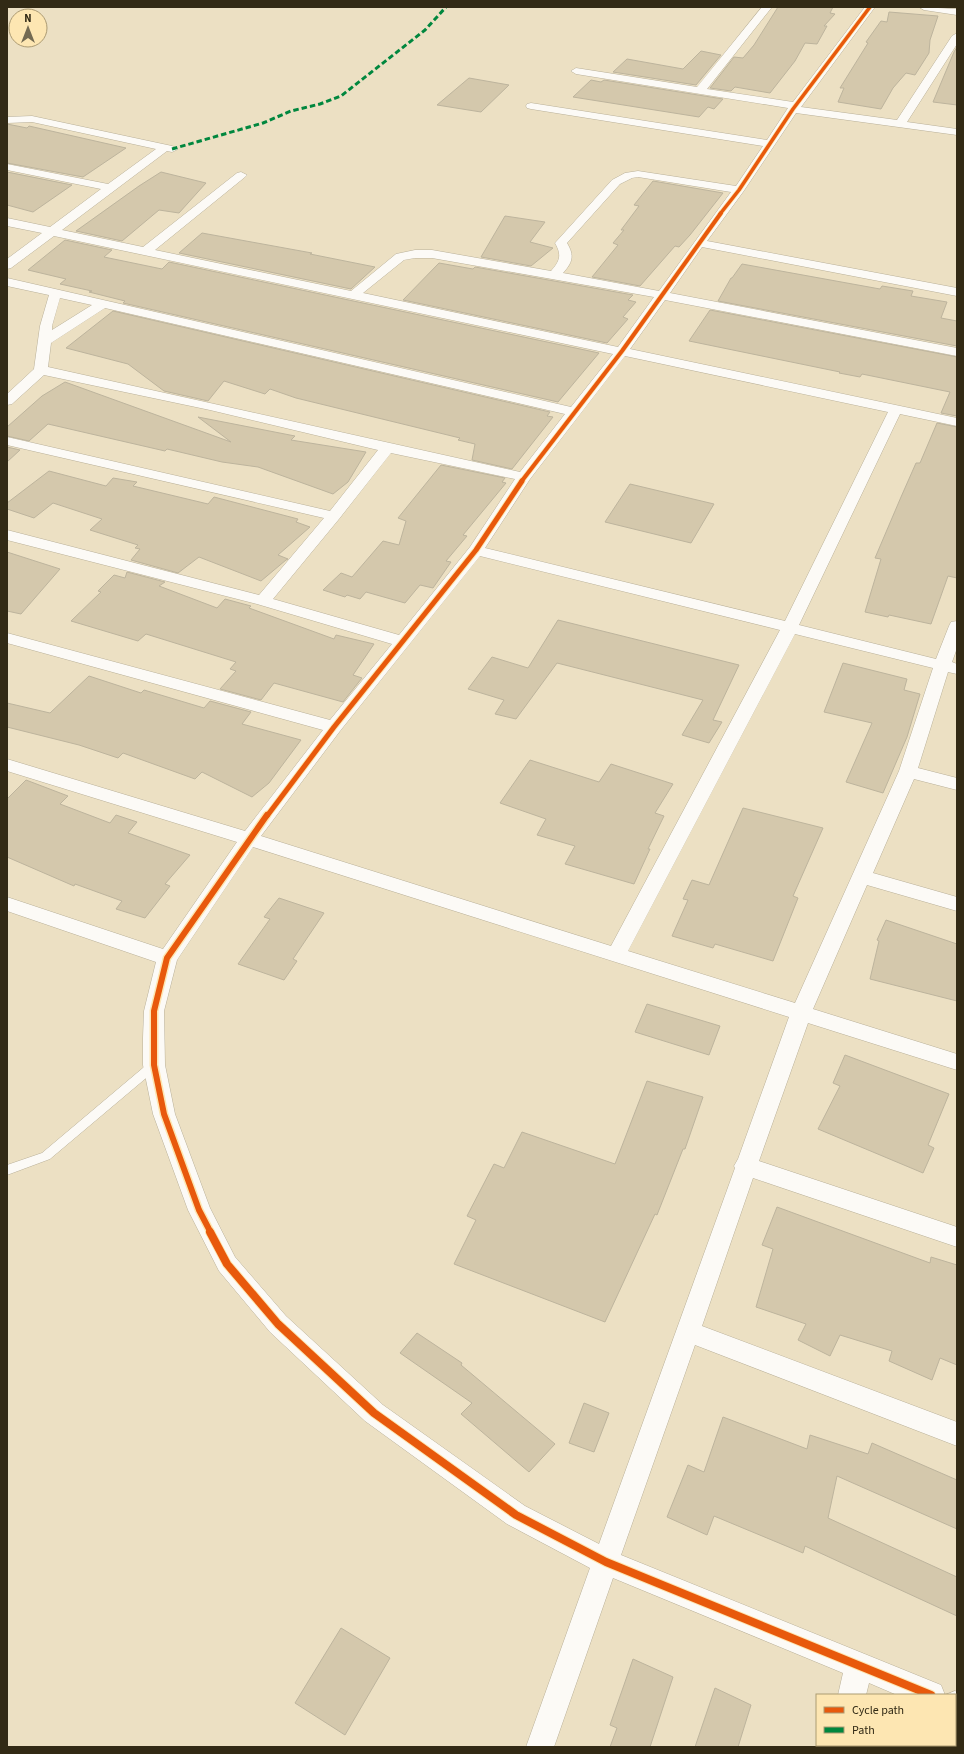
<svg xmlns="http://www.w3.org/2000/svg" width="964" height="1754" viewBox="0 0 964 1754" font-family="'Source Sans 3',sans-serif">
<rect width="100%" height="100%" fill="#ece0c3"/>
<g fill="#d4c8ac" stroke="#bdb49d">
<path d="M778 7H833L830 13 835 14 824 26H827L817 44 805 43 795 61 770 93 735 87 731 91 710 88 734 57 743 58 754 45Z"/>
<path d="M889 12 938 16 930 40 929 53 915 75 906 73 893 88 881 109 838 102 844 88H840L868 43 866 42 881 21 887 22Z"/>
<path d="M957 47V105L933 102 954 52Z"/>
<path d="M701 51 721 55 696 85 613 72 627 59 683 69Z"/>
<path d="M469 78 509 85 481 112 437 105Z"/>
<path d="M591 80 601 82 604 80 723 99 714 109 708 107 699 117 573 97Z"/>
<path d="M7 124 27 128 29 126 126 148 83 177 7 163Z"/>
<path d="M7 172 72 185 33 212 7 205Z"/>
<path d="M161 172 206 183 179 213 159 210 122 241 76 231 139 186Z"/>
<path d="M653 181 723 193 690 235 679 247 675 246 640 286 592 277 618 245 613 243 624 230H621L639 206 634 205Z"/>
<path d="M505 216 545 222 530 242 553 248 531 266 481 257Z"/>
<path d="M202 233 312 253 310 254 375 267 351 289 179 253Z"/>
<path d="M65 240 112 250 104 257 162 269 169 262 599 353 558 402 123 303 125 301 89 292 92 291 60 284 66 279 28 270Z"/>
<path d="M439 263 473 269 475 267 633 295 628 300 636 302 623 317 628 319 607 343 403 300Z"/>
<path d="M742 264 880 289 882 286 913 291 911 296 947 302 941 318 957 321V346L718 301 731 278H732Z"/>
<path d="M710 310 957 357V416L941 413 950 392 862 374 860 377 839 373 840 372 689 341Z"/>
<path d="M113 311 550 412 547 416 553 417 512 469 472 460 475 444 458 440 460 438 296 398 270 389 265 394 224 381 208 401 164 391 128 364 66 348Z"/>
<path d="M65 382 231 442 198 417 295 436 291 440 366 452 348 482 333 494 258 467 222 462 167 449 165 451 48 424 29 441 7 436V427L42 396Z"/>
<path d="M937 423 957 427V578L948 576 931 624 889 615 888 617 865 612 881 559 875 558 901 497 916 463H920Z"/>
<path d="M7 447 20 450 7 462Z"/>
<path d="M441 465 505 478 502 482 506 483 463 535 467 536 446 561 451 562 433 588 420 585 405 603 366 592 360 599 347 595 345 597 323 590 341 573 352 577 383 541 399 545 406 521 398 518Z"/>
<path d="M49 471 106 486 113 478 137 482 133 486 208 504 214 497 298 519 296 522 310 527 278 555 288 559 286 560 261 581 199 557 178 573 131 560 140 549 135 548 138 545 90 530 102 519 53 503 34 518 7 509V503Z"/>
<path d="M630 484 714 504 691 543 605 522Z"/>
<path d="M7 552 60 569 21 614 7 611Z"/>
<path d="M127 572 165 582 159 586 217 608 225 599 251 606 249 608 334 639 336 635 374 644 353 675 362 678 343 702 274 683 261 700 220 689 236 671 230 669 236 662 146 634 138 641 71 621 101 592 98 591 114 575 125 578Z"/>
<path d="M558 620 739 665 713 720 722 722 709 743 682 735 703 700 557 663 516 719 495 714 504 700 468 689 492 657 528 668Z"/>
<path d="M843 663 907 679 904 690 920 694 907 737 883 793 846 782 872 723 824 712Z"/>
<path d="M89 676 141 693 144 690 204 708 210 701 251 712 242 724 301 740 269 783 252 797 202 772 195 779 123 753 118 758 79 745 7 727V703L50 713Z"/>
<path d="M530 760 599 782 611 764 673 784 655 813 664 816 648 849H650L634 884 565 864 575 846 537 835 546 819 500 803Z"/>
<path d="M26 780 68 796 60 804 110 823 116 815 137 822 128 833 190 855 165 884 170 886 145 918 116 909 122 901 75 884 74 886 7 857V799Z"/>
<path d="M743 808 823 828 793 896 798 898 773 961 715 944 713 948 672 936 688 900 683 899 692 880 709 885Z"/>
<path d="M279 898 324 913 293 959 297 961 284 980 238 964 270 919 264 917Z"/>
<path d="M886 920 957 944V1001L870 979 879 941 877 940Z"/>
<path d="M647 1004 720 1026 709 1055 635 1032Z"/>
<path d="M845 1055 949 1094 928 1145 934 1148 923 1173 818 1129 840 1086 833 1083Z"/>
<path d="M647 1081 703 1097 685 1149H683L657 1215 655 1214 605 1322 454 1264 476 1220 467 1216 494 1164 504 1168 522 1132 615 1164Z"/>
<path d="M777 1207 930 1263 931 1257 957 1265V1365L940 1358 932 1380 889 1361 892 1351 840 1335 830 1356 798 1340 806 1324 756 1307 773 1249 762 1245Z"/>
<path d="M417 1333 462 1363 461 1365 555 1444 529 1472 461 1414 472 1403 400 1353Z"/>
<path d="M584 1403 609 1413 594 1452 569 1443Z"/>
<path d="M723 1417 807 1449 810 1435 868 1454 872 1443 957 1480V1529L837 1476 828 1518 957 1577V1616L805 1546 803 1553 714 1516 707 1535 667 1517 688 1465 704 1472Z"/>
<path d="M341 1628 390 1658 345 1735 295 1703Z"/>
<path d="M633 1659 673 1677 650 1747H610L617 1728 610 1725Z"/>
<path d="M715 1688 751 1705 738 1747H695Z"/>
</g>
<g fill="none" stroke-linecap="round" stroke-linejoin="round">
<defs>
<path id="lane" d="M154 1061 158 1062 160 1065 158 1068 50 1159 7 1175V1165L42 1153 150 1062Z"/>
<g id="street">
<path d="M762 7H772L707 89 793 102 865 7H875L801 107 897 120 952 36 957 33V44L907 122 957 129V135L796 113 743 192 707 241 957 288V296L702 247 670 293 957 348V356L665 300 630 349 957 418V426L900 414 799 625 936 659 949 626 951 622 957 621V648L952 662 957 664V674L948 672 918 768 957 778V790L914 779 873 873 957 897V911L867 885 813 1009 957 1054V1070L808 1023 759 1161 957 1227V1247L753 1178 702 1326 957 1422V1446L695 1345 621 1555 941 1685 945 1695H897L869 1683 866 1695H838L843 1673 613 1578 554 1747H526L590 1568 507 1524 365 1421 270 1332 219 1271 188 1210 153 1114 143 1065V1038L144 1011 156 962 7 911V897L163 949 237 842 7 771V759L245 831 323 730 7 643V633L330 720 392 644 257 604 7 540V530L259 595 324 518 7 445V437L330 511 378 450 210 410 44 375 12 404 7 405V394L34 369 40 326 49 295 7 286V278L571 407 613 354 54 236 11 268 7 269V259L42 233 7 226V218L50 227 101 189 7 170V164L108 184 156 149 32 122 7 123V117L32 116 172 146 178 149 172 152 167 151 62 230 143 247 237 173 241 172 247 175 245 177 155 250 351 291 396 254 415 250H432L551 271C560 261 562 255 555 243L612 180 625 173 638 171 736 186 763 146 531 109 527 108 526 106 527 104 531 103 767 140 788 108 576 74 571 71 576 68 697 87ZM638 177 731 192 659 291 563 273C572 263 575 256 567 243L620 184 632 178ZM415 258H432L654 297 618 347 363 293 404 260ZM60 298 92 305 52 330V326ZM105 308 565 414 520 472 48 367 51 343ZM625 356 888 412 785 621 485 548 530 479ZM391 453 515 479 470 547 399 635 273 599 339 519ZM480 556 780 630 611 946 261 836 340 731ZM795 634 933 668 899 771 795 1003 628 951ZM253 847 789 1017 738 1159 734 1166 735 1168 599 1544 525 1506 383 1405 286 1316 235 1257 210 1208 175 1114 165 1065 164 1011 177 960Z"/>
<path d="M919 7 957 9V15L924 10Z"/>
<path d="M955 1691 957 1692V1720L955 1719V1695H945Z"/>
<rect x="825" y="1745" width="28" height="2"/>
</g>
</defs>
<use href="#lane" stroke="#b9b099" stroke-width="1"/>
<use href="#street" stroke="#b9b099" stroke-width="1"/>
<use href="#lane" fill="#fcfaf6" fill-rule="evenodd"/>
<use href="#street" fill="#fcfaf6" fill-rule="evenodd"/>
<path stroke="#00873e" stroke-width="3" stroke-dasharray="5.5 3" stroke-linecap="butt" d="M172 149 263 123 291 111 320 104 341 96 425 30 446 7"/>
<defs>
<path id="cycleway-far4" d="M720 214 739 190 793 109 870 7"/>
<path id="cycleway-far3" d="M521 482 622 351 721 213"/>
<path id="cycleway-far2" d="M267 816 334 727 476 550 522 481"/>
<path id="cycleway-far1" d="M211 1233 199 1210 164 1114 154 1065V1011L167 958 267 815"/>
<path id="cycleway" d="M210 1232 227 1264 278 1324 374 1413 516 1515 606 1562 931 1695"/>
</defs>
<use href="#cycleway-far4" stroke="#fde6b2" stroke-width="5"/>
<use href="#cycleway-far3" stroke="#fde6b2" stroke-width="5.5"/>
<use href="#cycleway-far2" stroke="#fde6b2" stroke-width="7"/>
<use href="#cycleway-far1" stroke="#fde6b2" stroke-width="9"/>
<use href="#cycleway" stroke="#fde6b2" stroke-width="10"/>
<use href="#cycleway-far4" stroke="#e8590c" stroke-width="3.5"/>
<use href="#cycleway-far3" stroke="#e8590c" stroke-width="4"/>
<use href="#cycleway-far2" stroke="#e8590c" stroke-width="5"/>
<use href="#cycleway-far1" stroke="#e8590c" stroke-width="6"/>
<use href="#cycleway" stroke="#e8590c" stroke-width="8"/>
</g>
<rect width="964" height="1754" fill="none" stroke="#322a15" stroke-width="16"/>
<rect x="816" y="1694" width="140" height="52" fill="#fde6b2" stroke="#ac9b73"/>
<rect x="824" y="1707" width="20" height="6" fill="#e8590c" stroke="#ac9b73"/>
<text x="852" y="1714" font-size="12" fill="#322a15">Cycle path</text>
<rect x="824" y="1727" width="20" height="6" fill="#00873e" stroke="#ac9b73"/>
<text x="852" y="1734" font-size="12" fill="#322a15">Path</text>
<g transform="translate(28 28)"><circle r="19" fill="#fde6b2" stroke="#ac9b73"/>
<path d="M0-3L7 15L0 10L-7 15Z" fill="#736a52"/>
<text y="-6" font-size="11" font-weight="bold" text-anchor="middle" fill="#322a15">N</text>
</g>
</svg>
